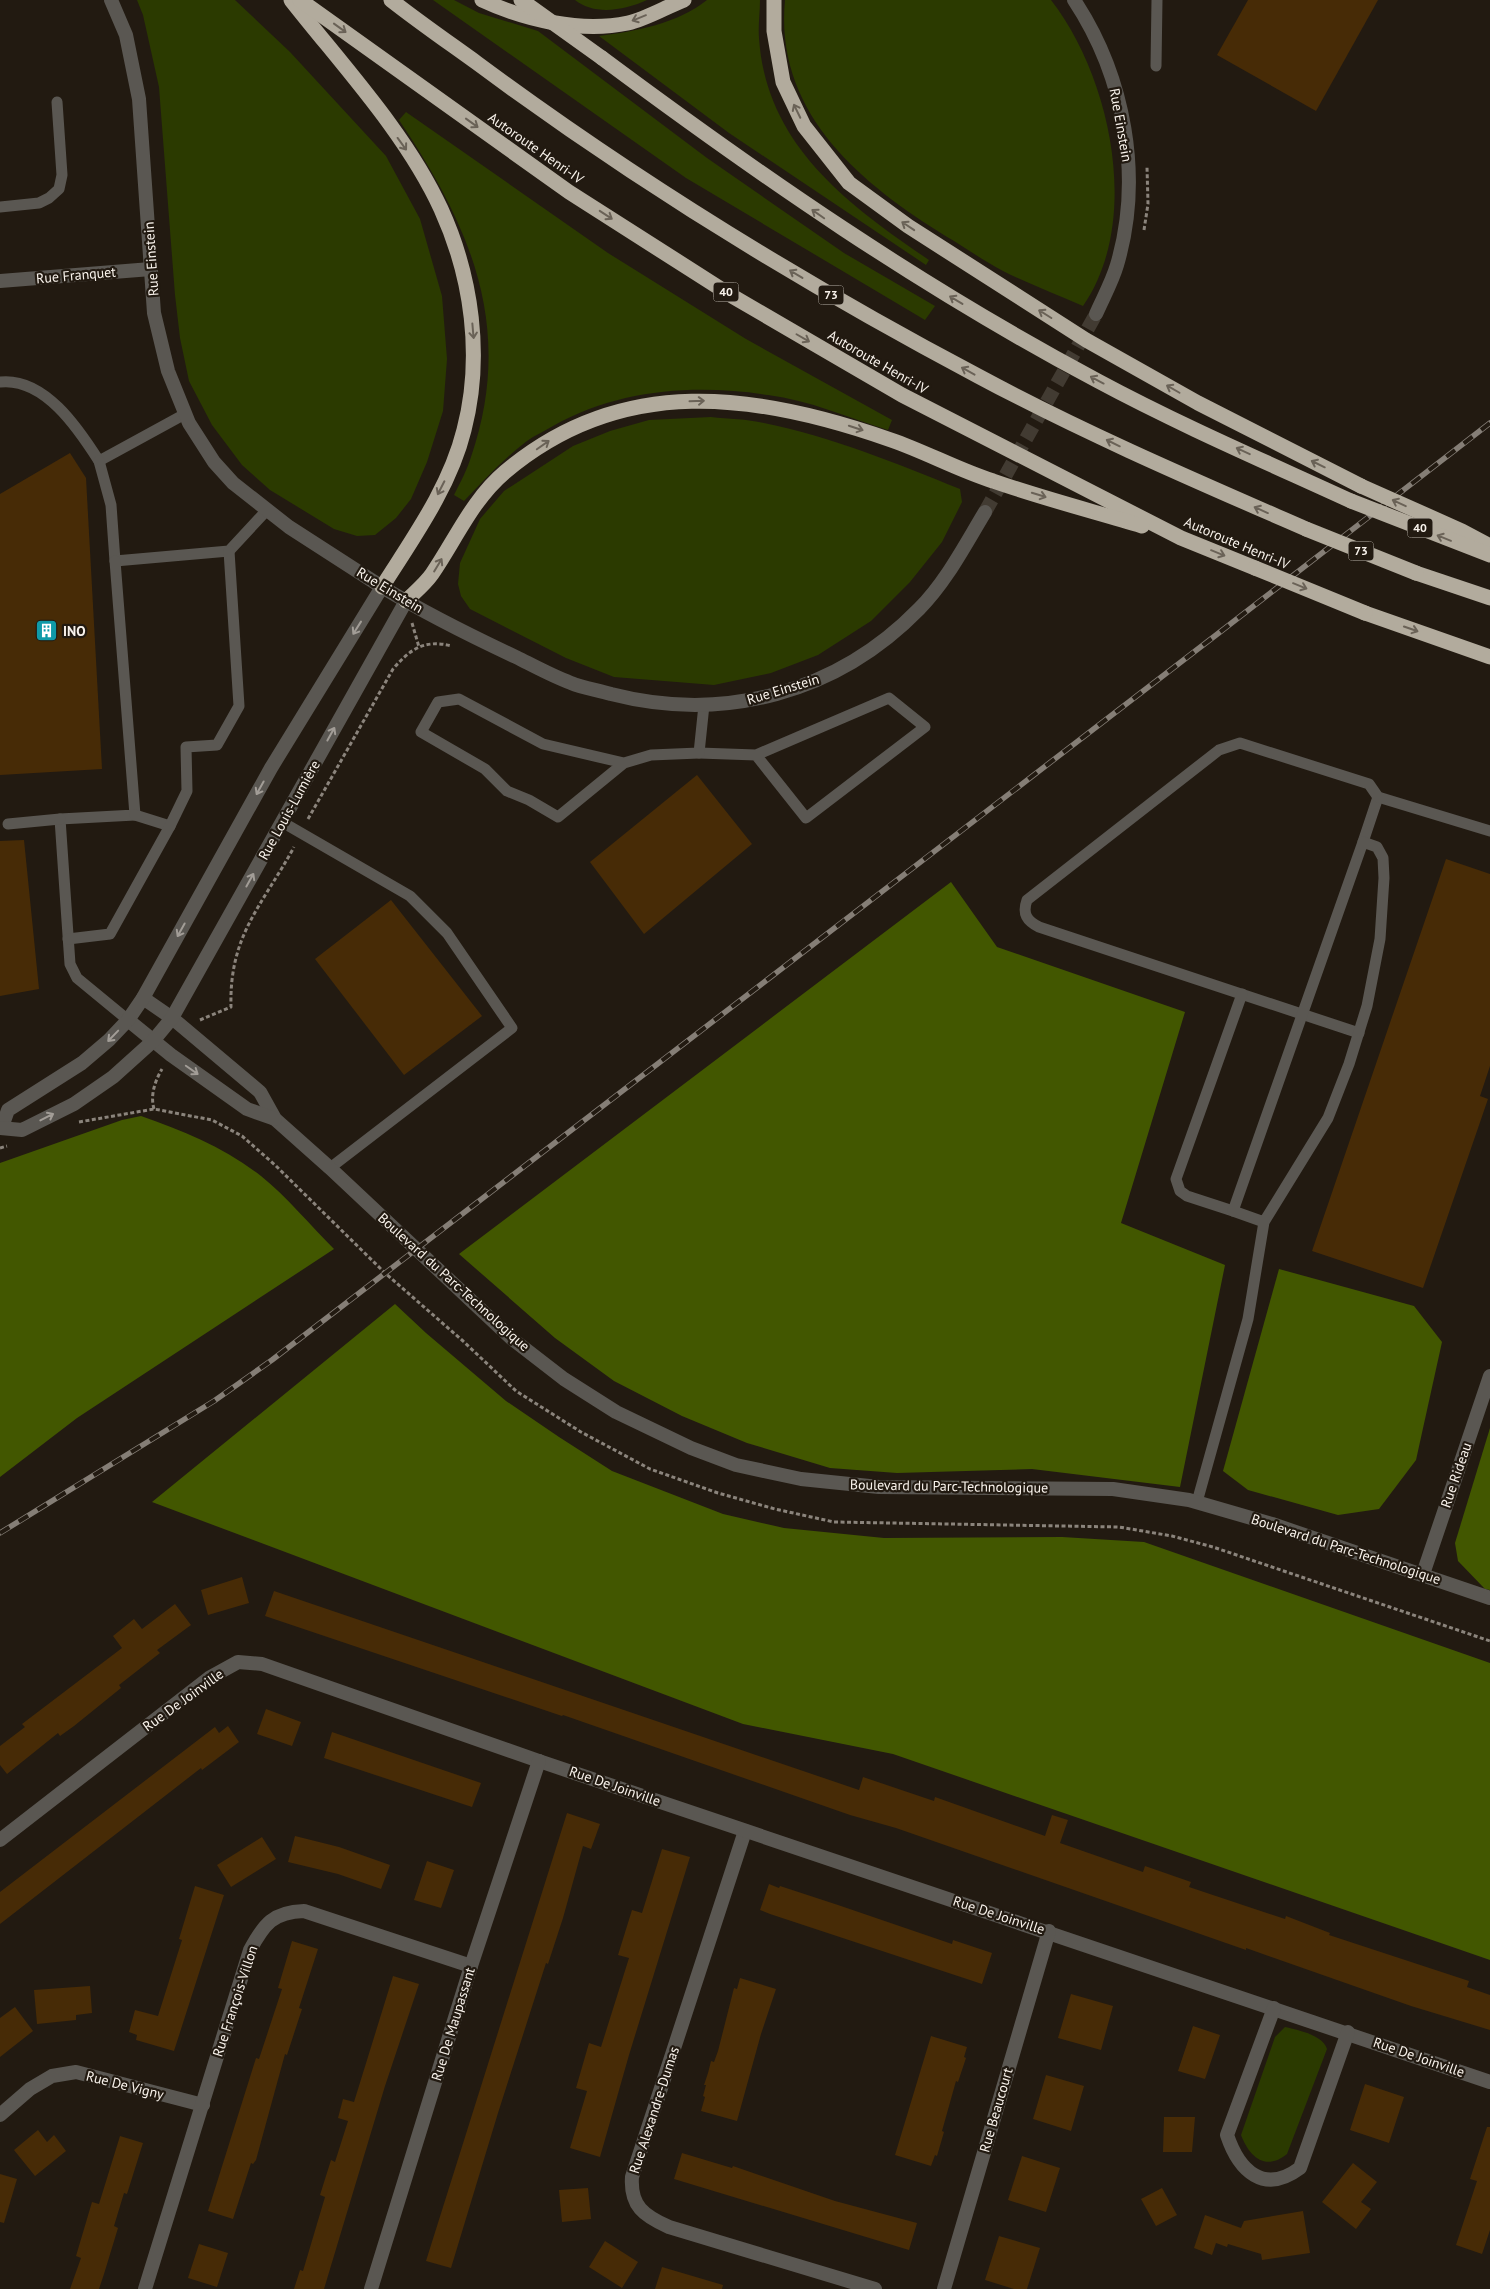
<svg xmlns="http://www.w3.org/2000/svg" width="1490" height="2289" viewBox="0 0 1490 2289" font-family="'PT Sans',sans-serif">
<rect width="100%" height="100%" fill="#221a11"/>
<g fill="#2b3a00">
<path d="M137 0H235L290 52 386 156 420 219 442 296 447 359 443 411 427 462 411 499 396 518 375 535 357 536 334 529 270 490 242 465 212 425 189 381 180 338 175 295 159 87 143 15Z"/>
<path d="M433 0H454L479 13 538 31 707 158 844 253 935 306 925 320 686 178Z"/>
<path d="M575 0H647C625 10 595 16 575 0Z"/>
<path d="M707 0H760C760 12 758 26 759 38 766 145 848 205 929 260L926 265 729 133 599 36C636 31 677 24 707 0Z"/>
<path d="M785 0H1051C1111 77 1142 221 1083 306 1056 294 1029 284 1003 271 986 262 970 251 954 241 865 187 774 116 785 0Z"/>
<path d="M406 112 608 253 746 339 892 420 888 430C849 418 809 400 768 395 695 384 619 389 553 426 545 431 535 435 527 441 503 459 484 480 464 501L454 495C460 483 467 470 471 457 515 328 471 227 399 120Z"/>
<path d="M711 417C728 419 747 419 764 423 832 437 896 463 960 489L962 502 942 542 910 582 871 621 818 655 771 673 714 685 614 677 566 658 470 609 461 596 458 584 460 563 480 519 504 491 573 446 610 431 649 420Z"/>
<path d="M1285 2027C1298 2030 1323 2035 1327 2049L1287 2154C1265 2172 1249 2156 1241 2135L1275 2037Z"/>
</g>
<g fill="#425700">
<path d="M951 882 997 947 1185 1012 1121 1223 1225 1265 1180 1487 1032 1469 897 1473 830 1468 747 1443 682 1416 614 1381 555 1338 459 1254Z"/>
<path d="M141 1116C184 1131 225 1148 261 1176 286 1196 311 1226 334 1249L77 1418 0 1477V1163L122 1120Z"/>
<path d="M1279 1269 1414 1306 1442 1342 1416 1460 1379 1509 1338 1515 1248 1490 1223 1471Z"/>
<path d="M395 1304 426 1333 506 1401 559 1437 612 1471 723 1514 784 1528 884 1538 1062 1537 1144 1542 1490 1663V1960L893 1754 743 1724 152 1502Z"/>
<path d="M1490 1428V1590L1485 1589 1458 1561 1455 1543Z"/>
</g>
<g fill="#472b06">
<path d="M1248 0H1378L1316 111 1217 55Z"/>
<path d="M70 453 86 478 102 769 0 775V494Z"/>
<path d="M697 775 752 844 644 934 590 862Z"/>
<path d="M24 840 39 989 0 996V841Z"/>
<path d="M1446 859 1490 874V1066L1480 1096 1488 1099 1423 1288 1312 1251Z"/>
<path d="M391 900 482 1016 404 1075 315 959Z"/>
<path d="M242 1577 249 1603 208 1615 201 1590Z"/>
<path d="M274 1591 859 1790 863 1777 934 1801 935 1797 1045 1836 1052 1815 1068 1820 1060 1843 1143 1872 1145 1866 1191 1882 1189 1887 1285 1919 1286 1916 1330 1933 1329 1935 1469 1981 1467 1987 1490 1995V2030L1411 2006 1246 1948V1950L896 1828 850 1815 563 1715 562 1716 265 1616Z"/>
<path d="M175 1604 191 1625 157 1650 160 1653 119 1685 121 1688 74 1726 60 1736 58 1733 7 1774 0 1765V1746L25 1727 22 1724 122 1648 113 1636 134 1619 142 1629Z"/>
<path d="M266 1709 301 1722 292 1746 257 1734Z"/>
<path d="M228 1726 239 1742 202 1770 201 1768 0 1924V1892L215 1727 219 1733Z"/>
<path d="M332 1732 481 1783 472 1807 324 1758Z"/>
<path d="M567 1813 600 1824 591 1849 583 1846 563 1918 548 1964 546 1963 498 2113 451 2268 426 2261Z"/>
<path d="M295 1836 339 1847 390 1865 381 1889 338 1874 288 1862Z"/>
<path d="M262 1837 276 1859 231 1887 217 1865Z"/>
<path d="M662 1849 690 1857 629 2055 600 2157 570 2148 587 2091 576 2088 589 2043 601 2047 629 1958 618 1955 632 1910 642 1913Z"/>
<path d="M427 1861 454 1870 441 1908 414 1900Z"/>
<path d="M769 1884 779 1888 780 1886 838 1905 952 1944 953 1940 992 1953 982 1984 770 1914 760 1910Z"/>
<path d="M195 1886 224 1895 174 2051 136 2040 137 2035 129 2032 135 2010 158 2016 182 1940 179 1939Z"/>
<path d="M292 1941 318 1949 299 2008 302 2009 287 2055 285 2054 256 2160 253 2164 251 2163 233 2219 208 2211 256 2058 259 2059 282 1989 278 1988Z"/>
<path d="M393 1976 419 1984 385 2086 324 2289H294L300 2270 303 2271 325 2197 320 2195 331 2160 335 2162 348 2121 338 2118 343 2099 354 2102Z"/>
<path d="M740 1978 776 1989 761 2034 737 2121 701 2111 705 2097 703 2096 706 2085H704L708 2073 711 2061 714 2062 718 2051 734 1988 737 1989Z"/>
<path d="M90 1986 92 2013 76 2015V2020L37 2024 34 1990Z"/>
<path d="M1071 1994 1113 2006 1101 2050 1058 2038Z"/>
<path d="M15 2007 33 2031 0 2057V2018Z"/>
<path d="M1193 2026 1220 2035 1205 2079 1178 2071Z"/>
<path d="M931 2036 967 2047 964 2057 966 2058 958 2082 956 2081 942 2131 944 2132 937 2156 935 2155 931 2166 895 2155Z"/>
<path d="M1046 2075 1084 2086 1071 2131 1033 2119Z"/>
<path d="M1365 2084 1404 2097 1389 2143 1350 2130Z"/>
<path d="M1164 2117H1195L1192 2152H1163Z"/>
<path d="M1487 2127H1490V2230L1482 2254 1456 2245 1477 2181 1470 2179Z"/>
<path d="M38 2130 47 2142 54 2135 66 2151 35 2176 14 2150Z"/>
<path d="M120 2136 143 2143 127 2194 124 2193 114 2226 118 2228 104 2274 99 2289H70L81 2258 76 2256 92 2202 99 2204Z"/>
<path d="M682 2153 732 2168 733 2166 835 2201 917 2223 909 2250 674 2179Z"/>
<path d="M1022 2156 1060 2168 1046 2212 1008 2200Z"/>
<path d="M1353 2163 1377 2182 1361 2202 1371 2209 1356 2229 1322 2202Z"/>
<path d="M0 2174 17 2179 4 2223 0 2222Z"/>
<path d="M588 2188 591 2219 562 2222 559 2190Z"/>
<path d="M1162 2188 1177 2215 1156 2226 1141 2199Z"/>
<path d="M1303 2211 1310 2253 1262 2260 1261 2254 1228 2244 1227 2247 1216 2243 1212 2255 1194 2248 1205 2215 1241 2228 1244 2221Z"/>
<path d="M999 2236 1040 2248 1027 2289H1014L985 2280Z"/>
<path d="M605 2241 638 2262 622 2288 589 2267Z"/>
<path d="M199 2244 228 2253 217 2287 188 2278Z"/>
<path d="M662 2267 723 2285 722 2289H655Z"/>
</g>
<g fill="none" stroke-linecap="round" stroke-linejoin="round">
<path stroke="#423b32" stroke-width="14" stroke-dasharray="14 7" stroke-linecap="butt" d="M985 512 1096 314"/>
<g stroke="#8b847c" stroke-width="3" stroke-dasharray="4 2.5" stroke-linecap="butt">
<path d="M1144 230 1148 204 1147 167"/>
<path d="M412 623 419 647"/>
<path d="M308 819 393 669C410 649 425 639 452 646"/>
<path d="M200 1020 231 1007C229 935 262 906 294 847"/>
<path d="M154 1109C150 1095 155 1081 162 1069"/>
<path d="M79 1122 154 1109 212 1120 242 1136 275 1165 385 1273 463 1341 516 1391 581 1432 650 1469 718 1493 775 1509 834 1522 1119 1527 1172 1536 1213 1547 1490 1641"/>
<path d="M0 1148 7 1146"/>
</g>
<g stroke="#5a5752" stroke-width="11">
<path d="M1156 66 1157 0"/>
<path d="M0 207 39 203 49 198 59 189 62 175 57 102"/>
<path d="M0 382C44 377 78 428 99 461L185 414"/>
<path d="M99 461 111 505 115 561 229 551 267 510"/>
<path d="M115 561 135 815 60 819 70 964 77 978 128 1020"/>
<path d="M699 753 756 755 806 818 925 727 889 698 756 755"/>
<path d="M624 763 543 744 459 699 438 702 421 732 485 769 507 791 529 800 558 817 624 763 651 755 699 753 704 705"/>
<path d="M135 815 170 826"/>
<path d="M282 822 410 896 447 933 512 1028 330 1168"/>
<path d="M8 824 60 819"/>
<path d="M1363 842 1378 797"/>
<path d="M68 939 110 934 170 826 187 791 186 747 217 745 239 706 229 551"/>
<path d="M1359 1033 1039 927C1027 921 1022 914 1027 900L1219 750 1240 743 1369 784 1378 797 1490 831"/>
<path d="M1233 1211 1187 1196 1180 1191 1176 1179 1242 994"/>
<path d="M1197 1502 1248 1319 1264 1222 1328 1118 1349 1064 1367 1006 1380 939 1384 878 1383 858 1377 847 1363 842 1233 1211 1264 1222"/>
</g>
<g stroke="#5a5752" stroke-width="14">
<path d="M111 0 126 35 139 99 154 313 168 371 189 423 214 462 233 483 289 527 382 587"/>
<path d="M0 281 151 269"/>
<path d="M1423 1574 1490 1376"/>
<path d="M745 1831 632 2177C630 2206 644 2216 669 2227L875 2289"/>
<path d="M0 1840 209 1678 238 1662 262 1664 539 1761 1490 2082"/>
<path d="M1274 2008 1227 2135C1239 2171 1264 2195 1300 2168L1348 2032"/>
<path d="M0 2115 30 2089 52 2076 76 2072 203 2105"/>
<path d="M145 2289 250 1950C264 1924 273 1912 304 1911L471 1966"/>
<path d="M371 2289 471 1966 539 1761"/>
<path d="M944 2289 1049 1931"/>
</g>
<g stroke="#5a5752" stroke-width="14">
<path d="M1074 0C1125 77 1143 177 1117 265 1112 282 1103 298 1096 314"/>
<path d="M143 998 172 1018 260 1092 275 1119 330 1168 511 1338 564 1379 616 1412 691 1448 736 1465 801 1479 879 1487 1113 1489 1189 1500 1272 1524 1490 1598"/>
<path d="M128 1020 171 1055 247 1109 275 1119"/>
<path d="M2 1127 8 1110 82 1063 109 1040 128 1020 143 998 271 768 382 587C425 613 471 636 516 657 534 666 552 676 571 683 583 688 598 690 611 694 724 723 837 693 919 609 946 582 965 545 985 512"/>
<path d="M0 1128 22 1130 74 1104 113 1077 153 1041 172 1018 406 601"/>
</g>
<g stroke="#b2ab9d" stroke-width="15">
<path d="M291 0C342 65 406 133 441 209 472 277 483 357 464 430 450 487 413 538 382 587"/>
<path d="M300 0 569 192 732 296 902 395 1181 538 1255 568"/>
<path d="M391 0C419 22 448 42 477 63 635 180 804 284 978 376 1084 433 1196 481 1306 529"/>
<path d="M482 0C525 20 581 33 628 23 646 19 666 7 684 0"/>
<path d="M774 0V31L783 82 804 126 849 183 908 226 1086 340 1198 403 1361 486"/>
<path d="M602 58C762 177 921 287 1098 381 1180 425 1266 462 1351 501"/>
<path d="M1416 573 1490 598"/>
<path d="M406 601C414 593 425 584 432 574 456 539 472 500 505 472 622 373 757 393 891 440 926 452 958 470 993 481 1042 498 1092 511 1142 526"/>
<path d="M1365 613 1490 657"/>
</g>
<defs>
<path id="rail" d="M0 1533 214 1401 272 1360 1220 632 1490 423"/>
</defs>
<use href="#rail" stroke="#857e76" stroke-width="5.5"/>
<use href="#rail" stroke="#221a11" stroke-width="4" stroke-dasharray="11" stroke-linecap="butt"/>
<g stroke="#b2ab9d" stroke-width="15">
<path d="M521 0 602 58"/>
<path d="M1361 486 1462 531 1490 546"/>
<path d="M1351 501 1490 555"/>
<path d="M1306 529 1416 573"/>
<path d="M1255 568 1365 613"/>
</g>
</g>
<defs><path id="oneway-shaft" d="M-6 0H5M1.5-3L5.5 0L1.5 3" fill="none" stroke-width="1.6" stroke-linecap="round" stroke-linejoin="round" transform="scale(1.25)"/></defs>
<g stroke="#6a6257">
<use href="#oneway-shaft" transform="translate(639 18) rotate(158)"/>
<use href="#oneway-shaft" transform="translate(340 28) rotate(36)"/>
<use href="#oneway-shaft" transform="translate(797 111) rotate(-116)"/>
<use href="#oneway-shaft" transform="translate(472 123) rotate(36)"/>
<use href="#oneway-shaft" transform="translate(402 144) rotate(54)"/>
<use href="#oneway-shaft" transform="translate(818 214) rotate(-145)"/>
<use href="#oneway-shaft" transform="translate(606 215) rotate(33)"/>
<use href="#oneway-shaft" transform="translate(908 226) rotate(-146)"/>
<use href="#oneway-shaft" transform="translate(796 274) rotate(-149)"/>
<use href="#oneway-shaft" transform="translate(956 300) rotate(-149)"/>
<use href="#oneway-shaft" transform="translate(1045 314) rotate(-148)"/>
<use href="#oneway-shaft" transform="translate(473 331) rotate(85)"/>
<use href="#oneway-shaft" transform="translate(803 338) rotate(30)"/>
<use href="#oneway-shaft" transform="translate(968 371) rotate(-151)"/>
<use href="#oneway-shaft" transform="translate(1097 380) rotate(-152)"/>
<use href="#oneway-shaft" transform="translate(1173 389) rotate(-150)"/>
<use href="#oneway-shaft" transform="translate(697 401) rotate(-2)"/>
<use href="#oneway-shaft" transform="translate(856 428) rotate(18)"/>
<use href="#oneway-shaft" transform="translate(1113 443) rotate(-154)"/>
<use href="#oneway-shaft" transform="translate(543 445) rotate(-35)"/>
<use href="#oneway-shaft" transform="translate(1243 451) rotate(-155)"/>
<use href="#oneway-shaft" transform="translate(1318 464) rotate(-154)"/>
<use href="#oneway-shaft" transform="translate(441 488) rotate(117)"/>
<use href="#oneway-shaft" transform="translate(1039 495) rotate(17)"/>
<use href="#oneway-shaft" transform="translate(1399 503) rotate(-155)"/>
<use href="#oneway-shaft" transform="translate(1261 510) rotate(-156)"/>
<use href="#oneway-shaft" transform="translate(1444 538) rotate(-158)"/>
<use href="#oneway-shaft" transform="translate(1218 553) rotate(22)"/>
<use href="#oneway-shaft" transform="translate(438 565) rotate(-59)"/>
<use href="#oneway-shaft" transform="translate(1300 586) rotate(22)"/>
<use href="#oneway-shaft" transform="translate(1411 629) rotate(19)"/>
</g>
<g stroke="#a29d97">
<use href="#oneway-shaft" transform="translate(357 628) rotate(122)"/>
<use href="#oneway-shaft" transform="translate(331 734) rotate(-61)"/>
<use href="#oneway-shaft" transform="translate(260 788) rotate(119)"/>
<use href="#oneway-shaft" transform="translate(250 880) rotate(-61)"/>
<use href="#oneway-shaft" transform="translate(181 930) rotate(119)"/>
<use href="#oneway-shaft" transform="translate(113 1036) rotate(134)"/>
<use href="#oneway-shaft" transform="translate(192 1070) rotate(35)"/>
<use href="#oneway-shaft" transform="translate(47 1117) rotate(-27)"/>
</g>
<defs>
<symbol id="building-square" viewBox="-11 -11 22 22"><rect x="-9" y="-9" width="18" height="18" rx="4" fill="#0f9aa8" stroke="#221a11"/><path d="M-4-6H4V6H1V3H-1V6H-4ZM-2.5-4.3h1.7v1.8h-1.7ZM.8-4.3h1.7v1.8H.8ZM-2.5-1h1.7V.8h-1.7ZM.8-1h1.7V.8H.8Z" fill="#fff"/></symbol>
</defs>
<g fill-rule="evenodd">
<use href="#building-square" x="34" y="618" width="25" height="25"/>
</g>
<g text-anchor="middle" stroke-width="4.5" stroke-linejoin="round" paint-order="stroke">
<g fill="#221a11" stroke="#b8b2aa" stroke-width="1">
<rect x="713.5" y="282.5" width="25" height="19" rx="4"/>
<rect x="818.5" y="285.5" width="25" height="19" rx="4"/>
<rect x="1407.5" y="518.5" width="25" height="19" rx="4"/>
<rect x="1348.5" y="541.5" width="25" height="19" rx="4"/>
</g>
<g font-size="12" font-weight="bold" fill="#f9f3ec">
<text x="726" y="296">40</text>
<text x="831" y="299">73</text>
<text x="1420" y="532">40</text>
<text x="1361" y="555">73</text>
</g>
<g font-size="14" fill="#f9f3ec" stroke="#221a11">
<text transform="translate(1121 125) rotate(80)" y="5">Rue Einstein</text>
<text transform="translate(536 148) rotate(35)" y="5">Autoroute Henri-IV</text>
<text transform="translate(151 259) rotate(-94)" y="5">Rue Einstein</text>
<text transform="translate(76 275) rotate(-5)" y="5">Rue Franquet</text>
<text transform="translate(878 362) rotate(30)" y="5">Autoroute Henri-IV</text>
<text transform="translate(1237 543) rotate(23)" y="5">Autoroute Henri-IV</text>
<text transform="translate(390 590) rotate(31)" y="5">Rue Einstein</text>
<text transform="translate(783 689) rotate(-17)" y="5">Rue Einstein</text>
<text transform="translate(289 810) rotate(-61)" y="5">Rue Louis-Lumière</text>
<text transform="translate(454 1282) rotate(42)" y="5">Boulevard du Parc-Technologique</text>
<text transform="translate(1456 1475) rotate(-71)" y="5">Rue Rideau</text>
<text transform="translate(949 1486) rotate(1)" y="5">Boulevard du Parc-Technologique</text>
<text transform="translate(1346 1549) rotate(18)" y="5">Boulevard du Parc-Technologique</text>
<text transform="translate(183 1700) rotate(-36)" y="5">Rue De Joinville</text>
<text transform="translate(615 1786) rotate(19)" y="5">Rue De Joinville</text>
<text transform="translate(999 1915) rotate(18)" y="5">Rue De Joinville</text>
<text transform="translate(235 2001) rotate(-72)" y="5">Rue François-Villon</text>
<text transform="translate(453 2024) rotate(-73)" y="5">Rue De Maupassant</text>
<text transform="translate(1419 2057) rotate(19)" y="5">Rue De Joinville</text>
<text transform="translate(125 2085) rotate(14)" y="5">Rue De Vigny</text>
<text transform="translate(654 2110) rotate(-72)" y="5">Rue Alexandre-Dumas</text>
<text transform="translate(996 2110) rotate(-74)" y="5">Rue Beaucourt</text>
</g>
<g font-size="14" font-weight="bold" fill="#f9f3ec" stroke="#221a11" text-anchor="start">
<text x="63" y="636">INO</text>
</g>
</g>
</svg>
